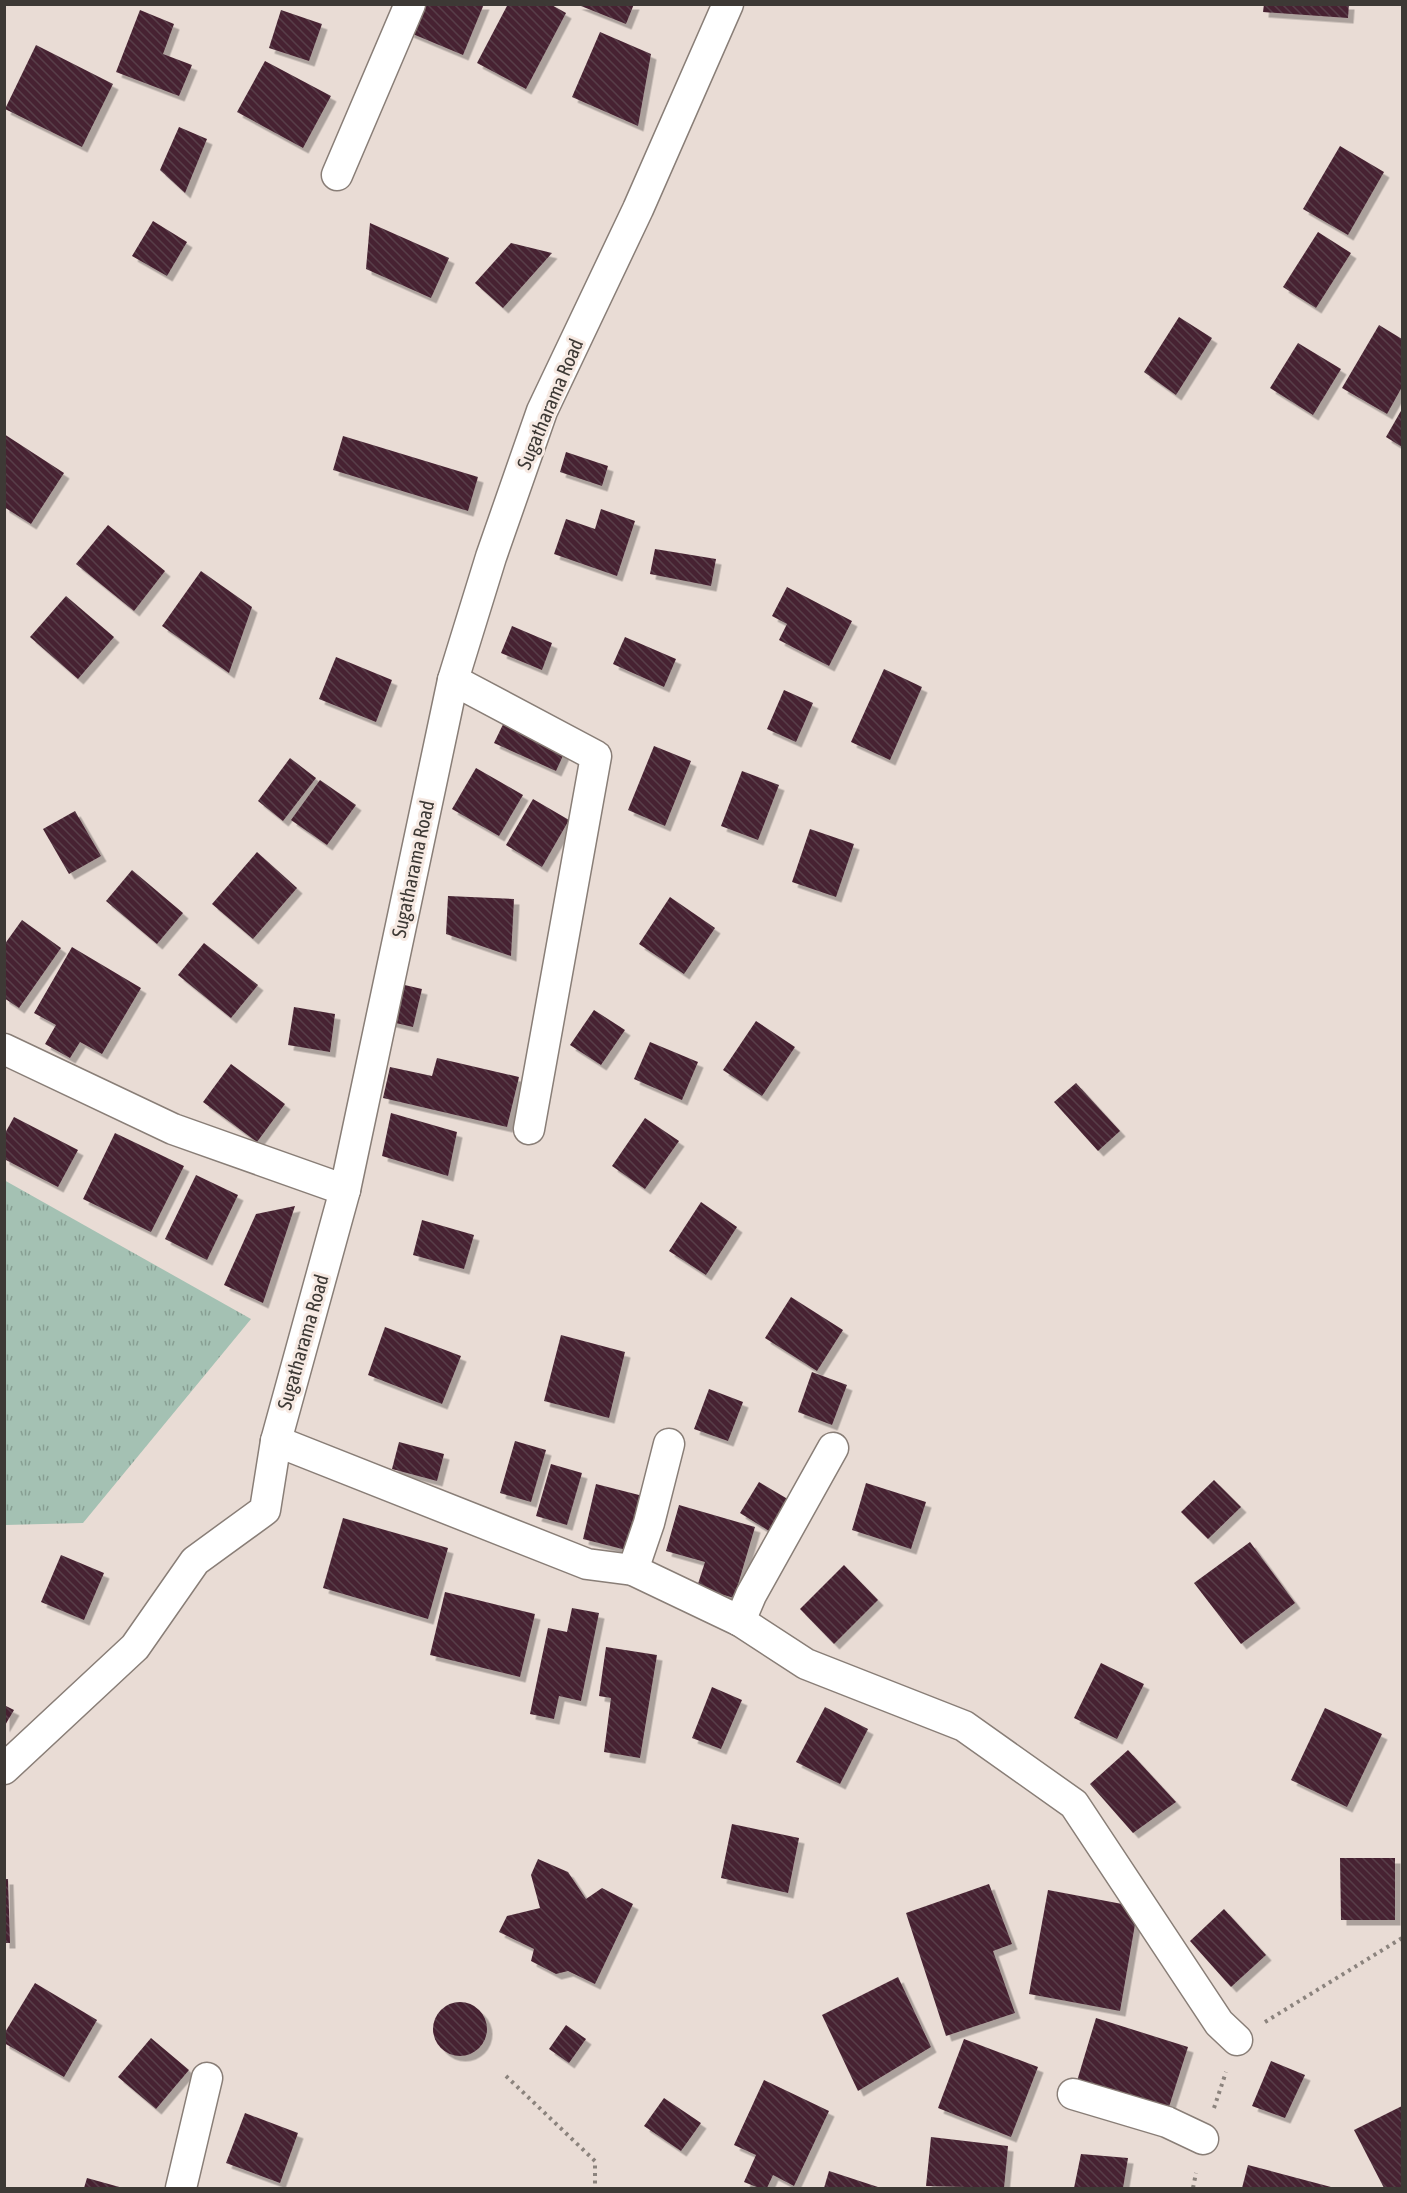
<svg xmlns="http://www.w3.org/2000/svg" width="1407" height="2193" viewBox="0 0 1407 2193" font-family="'Asap Condensed',sans-serif">
<defs>
<pattern id="grass-tufts" width="24" height="20" patternUnits="userSpaceOnUse" patternTransform="scale(1.5)"><rect width="24" height="20" fill="#a4c1b3"/><path d="M3 7l-1-3M5 7V3M7 7l1-3M15 17l-1-3M17 17v-4M19 17l1-3" fill="none" stroke="#879e92"/></pattern>
<pattern id="building-back-hatch" width="6" height="6" patternUnits="userSpaceOnUse" patternTransform="scale(1.5)"><rect width="6" height="6" fill="#462432"/><path d="M-1 5l2 2M0 0l6 6M5-1l2 2" fill="none" stroke="#593c48"/></pattern>
<filter id="shadow"><feDropShadow dx="5.5" dy="5.5" stdDeviation="0" flood-color="#0004"/></filter>
</defs>
<rect width="100%" height="100%" fill="#e9dcd5"/>
<path fill="url(#grass-tufts)" d="M4 1180 251 1319 83 1523 5 1525Z"/>
<g fill="url(#building-back-hatch)" filter="url(#shadow)">
<path d="M419 4H484L463 55 408 32Z"/>
<path d="M508 4H550L566 13 526 89 477 63Z"/>
<path d="M576 4H634L626 24Z"/>
<path d="M1264 4H1349L1348 18 1263 12Z"/>
<path d="M140 10 174 24 163 54 192 65 179 96 116 72Z"/>
<path d="M281 10 322 24 309 61 269 48Z"/>
<path d="M600 32 651 54 638 126 572 97Z"/>
<path d="M36 45 113 84 82 147 5 109Z"/>
<path d="M265 61 331 96 303 148 237 112Z"/>
<path d="M179 127 207 139 185 193 160 170Z"/>
<path d="M1340 146 1384 172 1348 235 1303 209Z"/>
<path d="M153 221 187 242 167 276 132 256Z"/>
<path d="M370 223 449 258 431 298 366 269Z"/>
<path d="M1318 232 1351 253 1316 308 1283 287Z"/>
<path d="M511 243 552 253 503 308 475 283Z"/>
<path d="M1179 317 1212 338 1176 395 1144 372Z"/>
<path d="M1379 325 1402 339V387L1387 414 1342 388Z"/>
<path d="M1298 343 1341 369 1313 415 1270 388Z"/>
<path d="M1402 409V447L1386 437Z"/>
<path d="M4 434 64 473 31 524 4 507Z"/>
<path d="M343 436 478 477 468 511 333 470Z"/>
<path d="M566 452 608 466 602 486 560 472Z"/>
<path d="M601 509 635 521 617 576 554 554 566 519 595 529Z"/>
<path d="M108 525 165 571 134 611 76 564Z"/>
<path d="M655 549 716 559 711 586 650 574Z"/>
<path d="M201 571 252 607 229 673 162 626Z"/>
<path d="M787 587 852 621 829 666 779 640 787 624 772 616Z"/>
<path d="M66 596 114 637 78 679 30 637Z"/>
<path d="M512 626 552 643 542 670 501 653Z"/>
<path d="M625 637 676 659 664 687 613 664Z"/>
<path d="M336 657 392 680 376 722 319 699Z"/>
<path d="M884 669 922 687 890 760 851 742Z"/>
<path d="M784 690 813 703 796 742 767 729Z"/>
<path d="M511 708 572 736 556 771 494 743Z"/>
<path d="M654 746 691 761 665 826 628 810Z"/>
<path d="M290 758 316 778 283 821 258 801Z"/>
<path d="M476 768 523 795 499 836 452 809Z"/>
<path d="M742 771 779 785 758 840 721 826Z"/>
<path d="M320 780 356 805 327 845 291 820Z"/>
<path d="M533 799 569 820 542 867 506 845Z"/>
<path d="M75 811 101 856 69 874 43 829Z"/>
<path d="M810 829 854 844 836 897 792 882Z"/>
<path d="M257 852 297 888 253 939 212 904Z"/>
<path d="M132 870 183 913 157 944 106 901Z"/>
<path d="M448 896 514 899 511 956 446 934Z"/>
<path d="M670 897 715 928 684 974 639 944Z"/>
<path d="M22 920 61 948 19 1008 4 998V945Z"/>
<path d="M204 943 258 985 231 1018 178 975Z"/>
<path d="M72 947 141 988 102 1054 80 1042 70 1058 45 1044 56 1025 34 1013Z"/>
<path d="M396 983 422 989 413 1027 387 1021Z"/>
<path d="M294 1007 335 1014 330 1052 288 1045Z"/>
<path d="M594 1010 625 1030 601 1065 570 1045Z"/>
<path d="M756 1021 795 1047 762 1096 723 1070Z"/>
<path d="M650 1042 698 1062 682 1100 634 1079Z"/>
<path d="M437 1058 519 1077 507 1127 383 1098 390 1067 432 1076Z"/>
<path d="M231 1064 285 1104 257 1142 203 1102Z"/>
<path d="M1076 1083 1120 1131 1098 1151 1054 1102Z"/>
<path d="M391 1113 457 1132 448 1176 382 1156Z"/>
<path d="M14 1117 78 1150 58 1187 4 1159V1135Z"/>
<path d="M645 1118 679 1141 645 1189 612 1166Z"/>
<path d="M115 1133 184 1166 151 1232 83 1199Z"/>
<path d="M196 1175 238 1195 207 1260 165 1239Z"/>
<path d="M701 1202 737 1227 706 1275 669 1251Z"/>
<path d="M295 1206 263 1303 224 1285 256 1214Z"/>
<path d="M422 1220 474 1235 464 1269 413 1255Z"/>
<path d="M791 1297 843 1330 817 1371 765 1338Z"/>
<path d="M385 1327 461 1356 442 1404 368 1375Z"/>
<path d="M561 1335 625 1352 609 1418 544 1401Z"/>
<path d="M812 1372 847 1385 832 1425 798 1412Z"/>
<path d="M709 1389 743 1402 728 1441 694 1429Z"/>
<path d="M515 1441 546 1450 531 1502 500 1493Z"/>
<path d="M399 1442 444 1454 437 1481 392 1469Z"/>
<path d="M551 1464 582 1473 567 1525 536 1516Z"/>
<path d="M1214 1480 1241 1507 1208 1539 1181 1512Z"/>
<path d="M759 1482 796 1504 777 1536 740 1513Z"/>
<path d="M866 1483 926 1502 911 1549 852 1530Z"/>
<path d="M596 1484 643 1496 630 1551 583 1539Z"/>
<path d="M679 1505 755 1527 734 1598 697 1587 705 1562 666 1551Z"/>
<path d="M343 1518 448 1548 428 1619 323 1588Z"/>
<path d="M1250 1542 1295 1603 1241 1644 1194 1583Z"/>
<path d="M61 1555 104 1573 84 1620 41 1602Z"/>
<path d="M844 1565 878 1600 834 1644 800 1609Z"/>
<path d="M445 1592 535 1614 520 1677 430 1655Z"/>
<path d="M572 1608 599 1613 581 1701 559 1696 554 1719 530 1714 548 1628 567 1632Z"/>
<path d="M606 1647 657 1655 640 1758 604 1752 611 1698 599 1696Z"/>
<path d="M1101 1663 1144 1684 1117 1739 1074 1718Z"/>
<path d="M712 1687 742 1700 721 1749 692 1738Z"/>
<path d="M4 1705 14 1710 4 1727Z"/>
<path d="M825 1707 868 1729 840 1784 796 1762Z"/>
<path d="M1325 1708 1382 1734 1347 1807 1291 1780Z"/>
<path d="M1128 1750 1176 1802 1133 1833 1090 1784Z"/>
<path d="M732 1824 799 1838 788 1893 721 1878Z"/>
<path d="M1340 1858H1395V1920H1341Z"/>
<path d="M538 1859 568 1872 586 1899 602 1888 633 1904 595 1984 568 1971 556 1974 531 1961 534 1949 499 1932 507 1916 540 1908 531 1875Z"/>
<path d="M4 1879H8L10 1943H4Z"/>
<path d="M989 1884 1012 1944 993 1951 1015 2013 946 2036 906 1913Z"/>
<path d="M1048 1890 1138 1907 1120 2011 1029 1994Z"/>
<path d="M1224 1909 1266 1955 1231 1987 1190 1941Z"/>
<path d="M898 1977 931 2047 858 2091 822 2015Z"/>
<path d="M35 1983 97 2020 64 2077 4 2043V2034Z"/>
<circle cx="460" cy="2029" r="27"/>
<path d="M1096 2018 1188 2047 1168 2110 1077 2081Z"/>
<path d="M566 2025 586 2039 569 2063 549 2049Z"/>
<path d="M151 2038 189 2070 156 2109 118 2077Z"/>
<path d="M964 2039 1038 2067 1011 2137 938 2108Z"/>
<path d="M1271 2061 1305 2075 1285 2118 1252 2106Z"/>
<path d="M764 2080 829 2111 794 2186 773 2175 767 2188H759L744 2182 756 2155 734 2145Z"/>
<path d="M664 2098 701 2123 681 2151 644 2126Z"/>
<path d="M1402 2106V2188H1384L1354 2130Z"/>
<path d="M245 2113 298 2133 280 2183 226 2163Z"/>
<path d="M931 2137 1008 2146 1004 2188 926 2186Z"/>
<path d="M1081 2154 1128 2158 1123 2188H1074Z"/>
<path d="M1248 2165 1331 2187V2188H1242Z"/>
<path d="M829 2171 881 2188H824Z"/>
<path d="M87 2178 123 2188H84Z"/>
</g>
<g fill="none" stroke-linecap="round" stroke-linejoin="round">
<defs>
<g id="minor">
<path d="M728 4 638 209 542 411 491 557 453 680 345 1190 276 1441 587 1564 633 1570 740 1621 806 1664 964 1726 1074 1804 1219 2023 1237 2040"/>
<path d="M337 175 410 4"/>
<path d="M453 680 596 756 529 1129"/>
<path d="M4 1049 173 1129 345 1190"/>
<path d="M633 1570 649 1523 669 1444"/>
<path d="M740 1621 751 1595 833 1448"/>
<path d="M4 1769 135 1647 195 1561 265 1510 276 1441"/>
<path d="M1073 2094 1167 2122 1203 2139"/>
<path d="M181 2188 207 2078"/>
</g>
</defs>
<use href="#minor" stroke="#897e77" stroke-width="33"/>
<g stroke="#8b837d" stroke-width="4" stroke-dasharray="3 4.5" stroke-linecap="butt">
<path d="M1265 2022 1402 1938"/>
<path d="M506 2076 595 2161V2188"/>
<path d="M1214 2108 1226 2072"/>
<path d="M1193 2188 1196 2173"/>
</g>
<use href="#minor" stroke="#fff" stroke-width="30"/>
</g>
<g text-anchor="middle" stroke-width="6" stroke-linejoin="round" paint-order="stroke">
<g font-size="20" fill="#3d3935" stroke="#f6e9e2">
<text transform="translate(550 404) rotate(-67)" y="7">Sugatharama Road</text>
<text transform="translate(413 869) rotate(-78)" y="7">Sugatharama Road</text>
<text transform="translate(303 1342) rotate(-74)" y="7">Sugatharama Road</text>
</g>
</g>
<rect width="1407" height="2193" fill="none" stroke="#3d3935" stroke-width="12"/>
</svg>
